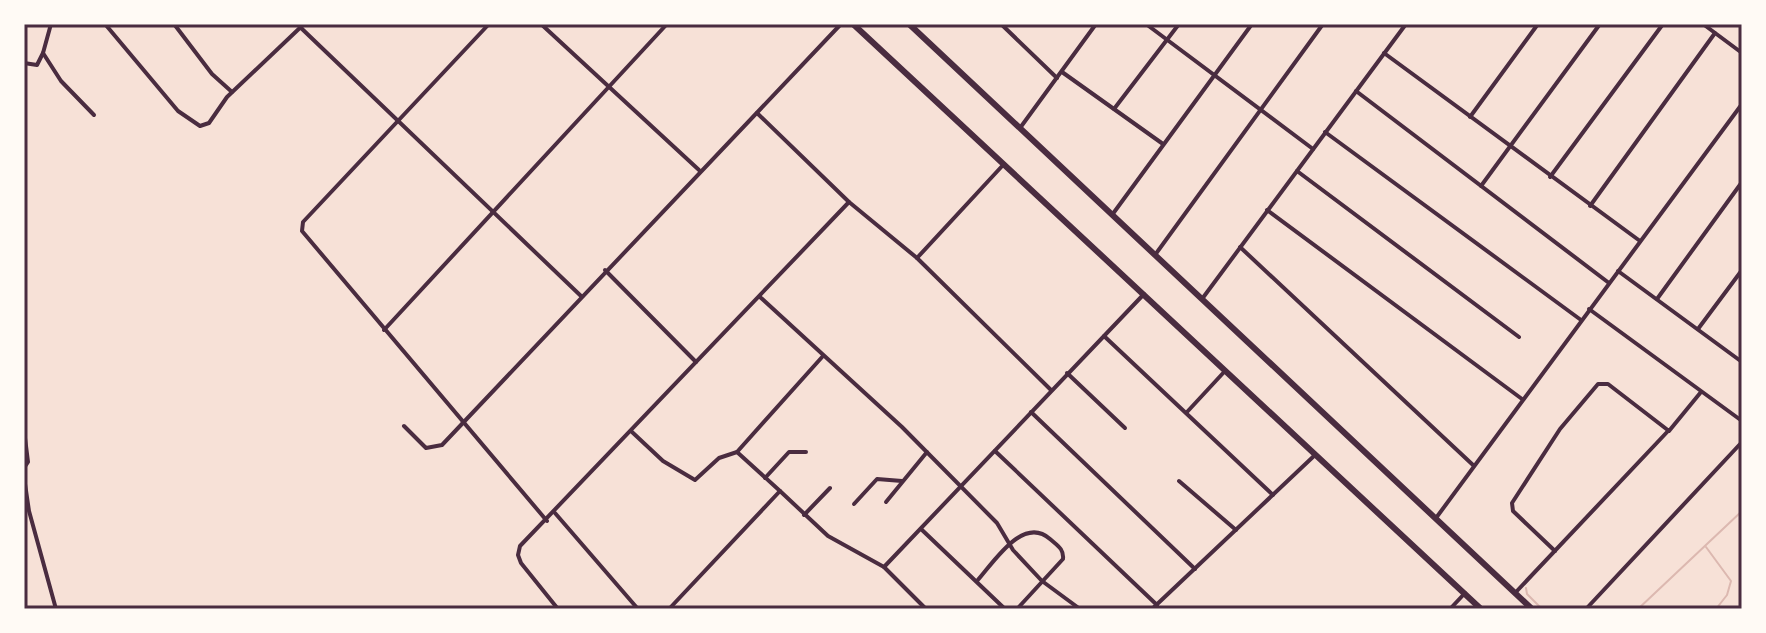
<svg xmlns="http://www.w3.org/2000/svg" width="1766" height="633" viewBox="0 0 1766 633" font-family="Figtree,sans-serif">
<rect width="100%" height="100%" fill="#f7e1d7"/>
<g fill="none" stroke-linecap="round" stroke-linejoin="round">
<g stroke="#dcb8b0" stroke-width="2">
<path d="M1706 547 1731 581 1727 595 1716 609"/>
<path d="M1526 588 1527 594 1542 609"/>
<path d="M1638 609 1742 511"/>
</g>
<g stroke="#4a2c40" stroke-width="4">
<path d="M51 24 43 53 61 81 94 115"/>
<path d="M105 24 178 111 200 126 209 123 227 97 304 24"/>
<path d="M174 24 212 74 232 92"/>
<path d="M489 24 303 222 302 231 547 521"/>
<path d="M541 24 699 170"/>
<path d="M1001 24 1057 78"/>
<path d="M1146 24 1313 149"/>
<path d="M1703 24 1742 53"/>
<path d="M300 27 581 296"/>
<path d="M1384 53 1640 241"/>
<path d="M24 63 37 65 43 53"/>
<path d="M1062 72 1163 144"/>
<path d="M1356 91 1609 283"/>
<path d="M1114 109 1179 24"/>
<path d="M757 113 849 202 917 258 1051 390"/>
<path d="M1470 117 1538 24"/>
<path d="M1020 128 1096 24"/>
<path d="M1325 132 1581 320"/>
<path d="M1297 171 1519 337"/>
<path d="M1550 177 1663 24"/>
<path d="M1481 186 1600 24"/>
<path d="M1590 206 1715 33"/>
<path d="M1267 210 1522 399"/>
<path d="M1112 215 1252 24"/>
<path d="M1240 247 1473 465"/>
<path d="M1155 255 1323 24"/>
<path d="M917 258 1004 164"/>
<path d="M605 270 696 362"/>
<path d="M1618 271 1742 362"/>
<path d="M760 297 902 427 997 523 1013 550 1042 581 1080 609"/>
<path d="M1202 299 1406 24"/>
<path d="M1657 299 1742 182"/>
<path d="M1589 309 1742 421"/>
<path d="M1698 329 1742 270"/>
<path d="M384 330 667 24"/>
<path d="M1104 336 1273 495"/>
<path d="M1067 373 1125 428"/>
<path d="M1031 412 1195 569"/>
<path d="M1187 412 1225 371"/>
<path d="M404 426 426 448 442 445 841 24"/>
<path d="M24 430 28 462 24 468"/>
<path d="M632 432 663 461 695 480 719 458 737 452 823 356"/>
<path d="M995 451 1157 605"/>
<path d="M24 477 29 511 56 609"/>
<path d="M765 478 789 452H806"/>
<path d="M1179 481 1236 530"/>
<path d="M780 491 828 536 884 567 926 609"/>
<path d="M886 502 927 452"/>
<path d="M854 504 877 479 902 481"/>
<path d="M555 513 638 609"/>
<path d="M804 515 830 488"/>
<path d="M1436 518 1742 104"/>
<path d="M921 529 1005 609"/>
<path d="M1555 551 1513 511 1512 503 1560 429 1598 384H1608L1669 431 1701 392"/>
<path d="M884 567 1144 294"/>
<path d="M977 581C994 562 1023 515 1050 539 1058 546 1064 549 1063 559L1017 609"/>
<path d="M1516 592 1669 430"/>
<path d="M558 609 521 563 518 555 520 546 849 202"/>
<path d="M669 609 780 491 737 452"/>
<path d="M1152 609 1315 455"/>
<path d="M1450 609 1465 593"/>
<path d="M1586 609 1742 442"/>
</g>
<g stroke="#4a2c40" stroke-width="6">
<path d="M853 24 1481 609"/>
<path d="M909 24 1532 609"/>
</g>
</g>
<rect width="1766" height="633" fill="none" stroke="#fffaf5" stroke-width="52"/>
<rect x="26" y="26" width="1714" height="581" fill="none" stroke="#4a2c40" stroke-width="3"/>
</svg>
